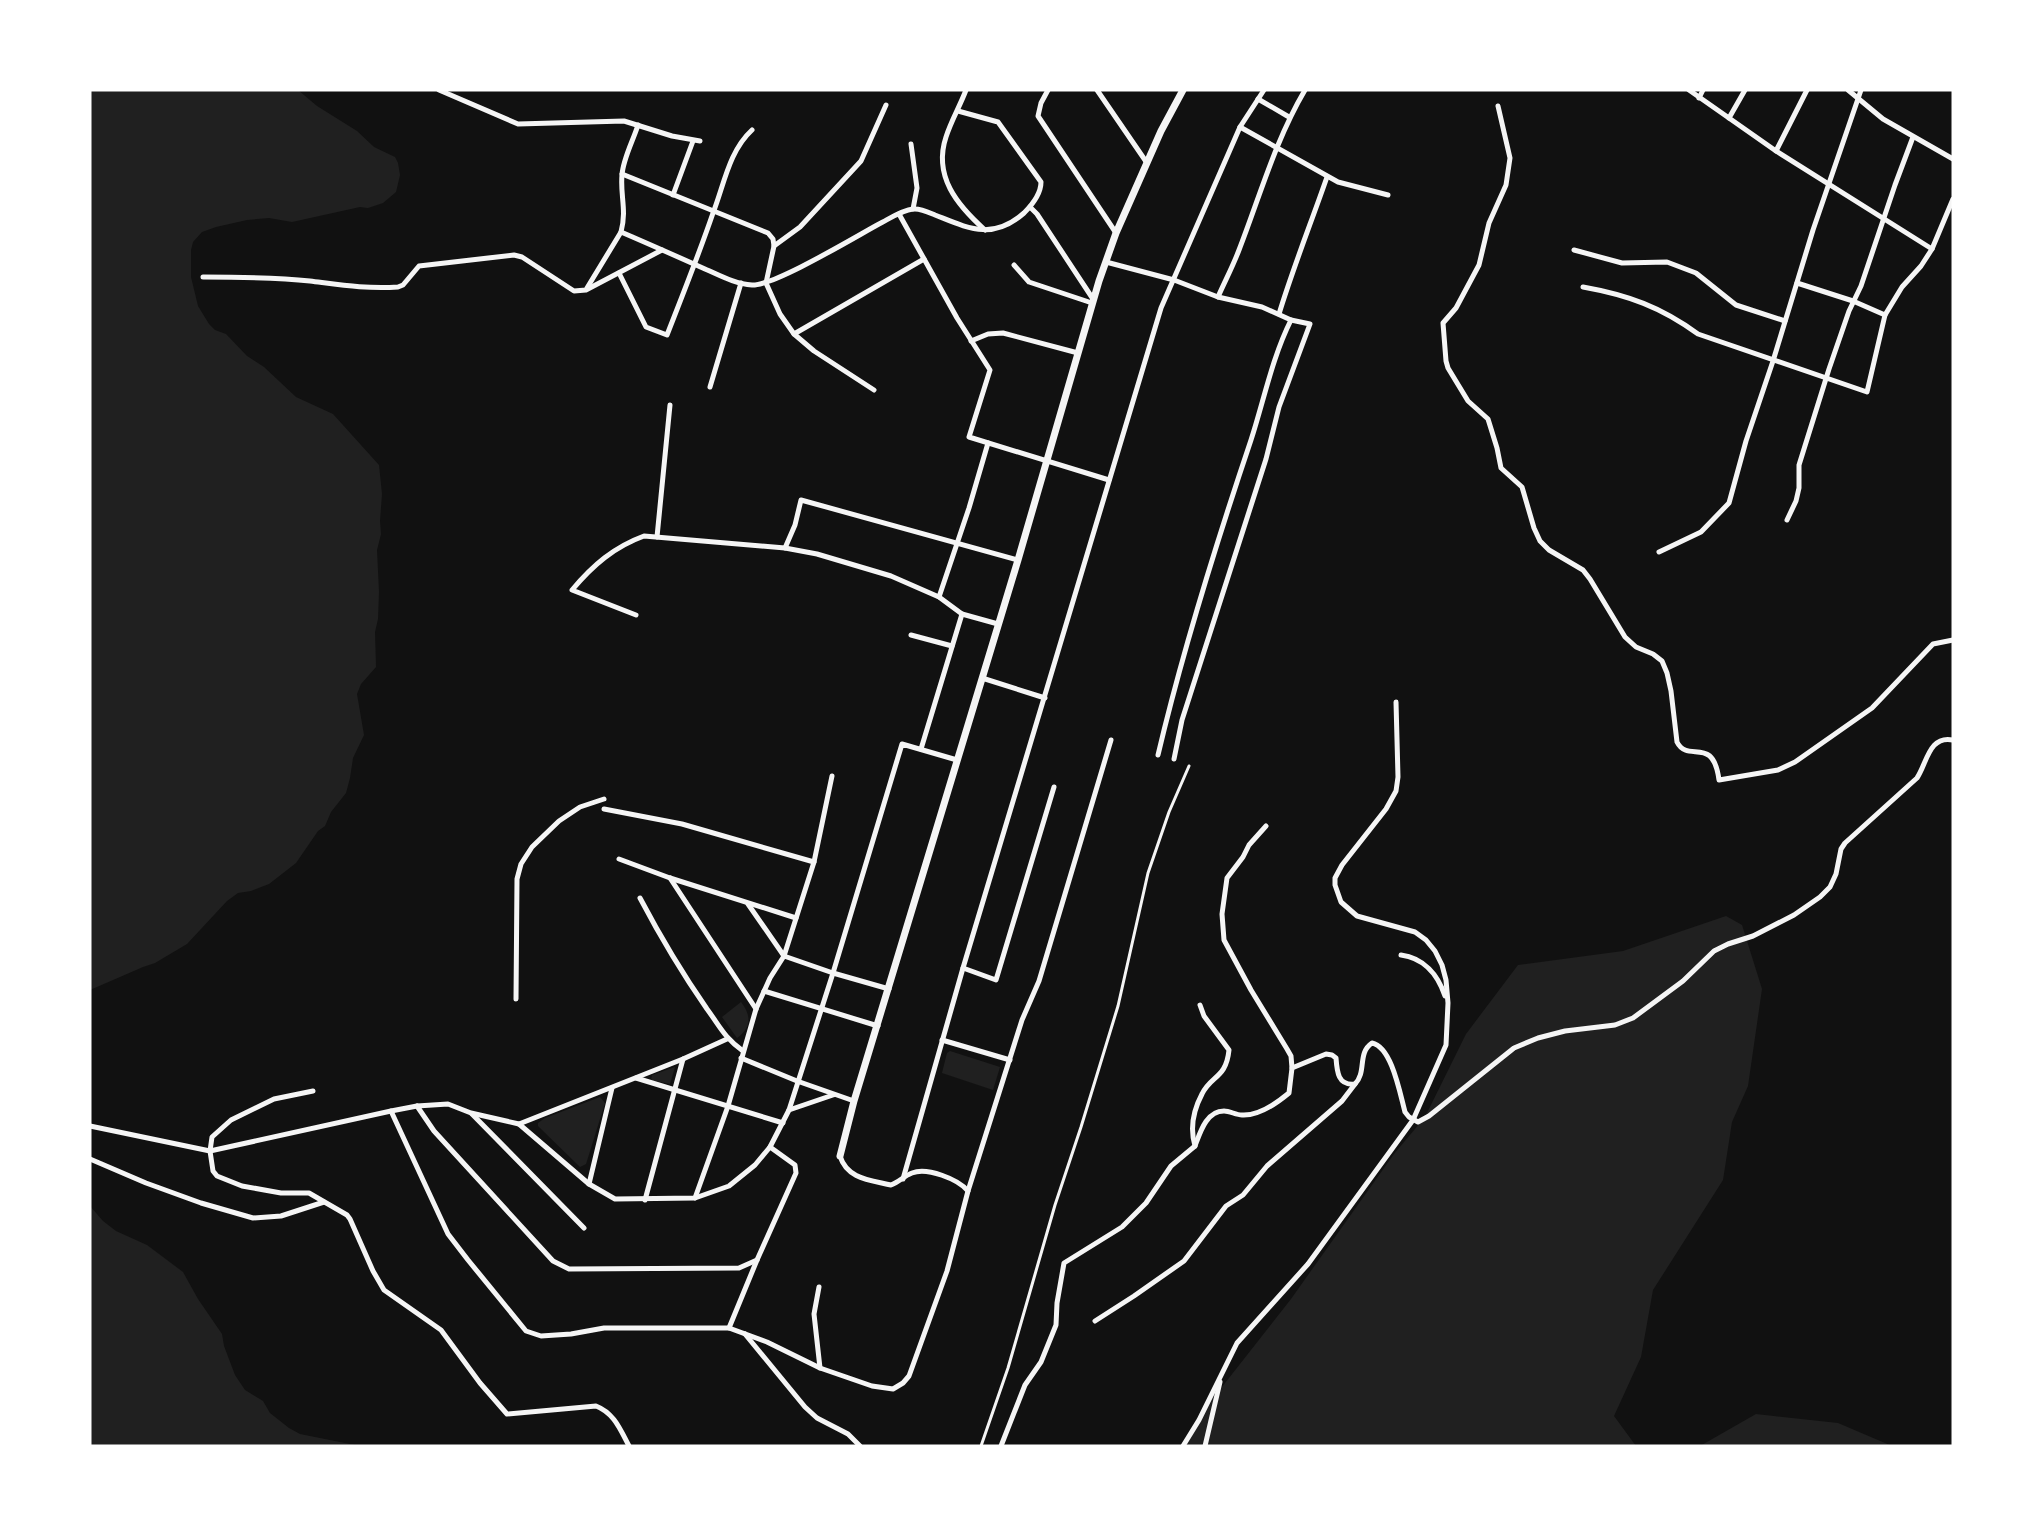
<svg xmlns="http://www.w3.org/2000/svg" width="2043" height="1536" viewBox="0 0 2043 1536" font-family="'Fira Sans Condensed',sans-serif">
<rect width="100%" height="100%" fill="#111"/>
<g fill="#202020">
<path d="M90 90H298L317 106 357 131 374 147 395 157 398 163 400 175 396 192 383 203 368 208 360 207 292 222 269 218 247 220 216 227 202 232 193 242 191 250V277L198 306 209 324 215 330 226 334 247 356 264 367 296 397 333 414 379 465 382 494 380 521 381 534 377 550 379 592 378 619 375 632 376 667 361 684 357 694 364 735 353 758 350 778 346 793 331 812 325 826 318 831 296 863 269 884 251 891 238 893 227 901 187 944 155 963 143 967 90 990Z"/>
<path d="M1726 916 1742 925 1762 989 1748 1086 1732 1122 1723 1180 1653 1290 1641 1357 1614 1416 1636 1446H1183L1196 1420 1291 1299 1394 1154 1425 1117 1466 1034 1518 965 1623 951Z"/>
<path d="M741 1002C752 1016 751 1028 737 1038L722 1017Z"/>
<path d="M950 1051 1000 1067 993 1090 942 1073 947 1053Z"/>
<path d="M675 1067 670 1084 651 1080 652 1075Z"/>
<path d="M600 1097 605 1103 586 1164 580 1167 538 1126V1123L545 1118Z"/>
<path d="M90 1206 103 1221 116 1231 147 1245 183 1272 198 1299 222 1334 224 1346 235 1375 245 1390 263 1401 270 1413 289 1428 300 1434 360 1446H90Z"/>
<path d="M1756 1414 1838 1423 1892 1446H1700Z"/>
</g>
<g fill="none" stroke-linecap="round" stroke-linejoin="round">
<path stroke="#f5f5f5" stroke-width="3" d="M981 1446 1008 1368 1055 1205 1081 1127 1118 1006 1148 873 1169 812 1189 766"/>
<g stroke="#f5f5f5" stroke-width="5">
<path d="M439 90 518 124 624 121 672 136 700 141"/>
<path d="M966 90C960 106 951 121 946 137 933 176 957 205 985 230"/>
<path d="M1048 90 1041 103 1038 116 1116 233"/>
<path d="M1097 90 1147 163"/>
<path d="M1689 90 1776 151 1932 249"/>
<path d="M1848 90 1883 119 1953 159"/>
<path d="M1699 98 1703 90"/>
<path d="M1258 99 1289 117"/>
<path d="M1498 106 1510 158 1506 185 1489 223 1479 265 1456 308 1443 323 1446 361 1448 368 1468 401 1488 419 1497 448 1501 468 1522 487 1534 528 1540 541 1549 550 1583 570 1590 579 1625 637 1636 647 1653 654 1662 661 1667 673 1671 691 1677 742C1688 764 1713 734 1719 780L1778 770 1795 762 1872 708 1933 644 1953 640"/>
<path d="M1729 118 1745 90"/>
<path d="M1240 127 1338 182 1388 195"/>
<path d="M911 144 917 188 913 209"/>
<path d="M1776 151 1807 90"/>
<path d="M622 174 768 233 773 239 774 246"/>
<path d="M673 195 693 141"/>
<path d="M1030 207 1037 214 1093 299"/>
<path d="M899 214 957 318 990 370 969 437 1109 480"/>
<path d="M621 232C649 244 676 256 705 269 719 275 735 284 752 285 774 286 855 237 879 224 889 219 902 210 913 209 920 208 928 212 935 215 968 228 992 241 1024 213 1032 205 1041 194 1041 182L998 122 958 111"/>
<path d="M1574 250 1622 263 1667 262 1696 273 1736 305 1785 321"/>
<path d="M1106 262 1174 280 1218 297 1262 307 1291 320 1310 324 1279 407 1266 459 1182 720 1174 759"/>
<path d="M1014 265 1029 282 1092 303"/>
<path d="M619 273 646 327 667 335C683 294 699 254 713 213 724 185 729 151 752 130"/>
<path d="M203 277C238 277 274 277 310 281 342 285 366 289 398 287L403 285 419 266 514 255 522 257 574 291 586 290 662 250"/>
<path d="M1797 283 1853 301 1885 315"/>
<path d="M1583 287C1628 295 1661 307 1698 334L1867 392 1885 315 1902 287 1921 266 1932 249 1953 199"/>
<path d="M587 288 621 232C627 210 620 195 622 175 623 159 633 141 638 125"/>
<path d="M1218 297C1225 281 1233 266 1239 250 1260 196 1275 141 1305 90"/>
<path d="M1279 314C1293 268 1311 223 1327 177"/>
<path d="M794 334 924 259"/>
<path d="M971 341 988 334 1003 333 1078 353"/>
<path d="M710 387 741 283"/>
<path d="M874 390 814 351 794 334 780 314 766 283 774 246 800 227 861 161 886 105"/>
<path d="M1787 520 1796 501 1799 488V465L1829 369 1849 311 1861 286 1895 185 1913 137"/>
<path d="M657 537 670 405"/>
<path d="M785 548 795 525 801 500 1018 560"/>
<path d="M1659 552 1701 532 1729 503 1746 441 1773 361 1813 230 1861 90"/>
<path d="M939 597 969 508 988 443"/>
<path d="M636 615 572 590C593 565 614 547 644 536L785 548 817 554 891 576 939 597 962 614 998 624"/>
<path d="M911 635 952 646"/>
<path d="M982 678 1045 698"/>
<path d="M921 749 962 614"/>
<path d="M1158 755C1183 649 1216 544 1251 440 1264 400 1272 358 1291 320"/>
<path d="M604 809 682 824 814 862"/>
<path d="M1266 826 1249 845 1243 857 1227 878 1222 914 1224 940 1251 990 1287 1049 1291 1056 1292 1068"/>
<path d="M619 859 670 878 796 918"/>
<path d="M670 878 756 1009"/>
<path d="M640 898C660 936 682 973 707 1009 721 1028 724 1037 743 1051"/>
<path d="M748 904 784 956 833 973 889 989"/>
<path d="M1401 955C1424 958 1438 975 1445 996"/>
<path d="M963 968 996 980 1054 787"/>
<path d="M764 991 878 1026"/>
<path d="M516 999 517 879 521 864 532 847 559 821 580 807 604 799"/>
<path d="M942 1040 1010 1060"/>
<path d="M741 1058 797 1081 854 1101"/>
<path d="M636 1078 783 1123"/>
<path d="M313 1091 274 1099 231 1120 212 1137 210 1151 213 1171 217 1176 242 1186 281 1193H309L347 1215 350 1219 373 1271 384 1290 441 1330 480 1383 507 1414 596 1406C614 1413 620 1429 629 1446"/>
<path d="M417 1106 434 1131 553 1261 569 1269 739 1268 757 1260"/>
<path d="M789 1110 833 1095"/>
<path d="M391 1111 448 1234 468 1260 526 1331 541 1336 571 1334 604 1328H729L767 1342 820 1368 872 1386 893 1389 903 1383 909 1376 947 1271 968 1191 1022 1020 1039 981 1111 740"/>
<path d="M472 1114 584 1228"/>
<path d="M519 1124 683 1059 727 1039"/>
<path d="M90 1126 210 1151 391 1111 417 1106 448 1104 471 1113 519 1124 589 1184 615 1199 695 1198 729 1186 755 1165 770 1147 789 1110 833 973 902 744 957 760"/>
<path d="M1195 1146C1200 1133 1206 1111 1224 1111 1230 1111 1236 1115 1242 1115 1258 1116 1277 1103 1289 1093L1292 1068 1326 1054 1332 1055 1336 1058C1337 1072 1338 1086 1355 1084 1367 1072 1357 1053 1372 1043 1392 1047 1400 1094 1405 1112L1409 1117 1418 1122 1429 1116 1514 1048 1538 1038 1565 1031 1615 1025 1633 1018 1683 981 1714 951 1728 944 1753 936 1794 915 1820 897 1830 887 1836 874 1841 849 1845 843 1917 778C1927 763 1929 735 1953 740"/>
<path d="M840 1156C847 1179 870 1180 891 1185 899 1182 904 1176 912 1173 927 1167 958 1179 968 1191"/>
<path d="M90 1159 146 1183 201 1203 253 1218 281 1216 324 1202"/>
<path d="M903 1179 963 968 1161 308 1240 127 1264 90"/>
<path d="M589 1184 612 1088"/>
<path d="M695 1198 728 1106 756 1009 770 978 784 956 814 862 832 776"/>
<path d="M645 1200 683 1059"/>
<path d="M819 1287 814 1314 820 1368"/>
<path d="M1095 1321 1134 1296 1184 1261 1226 1206 1243 1195 1267 1166 1342 1101 1355 1084"/>
<path d="M729 1328 757 1260 796 1173 795 1165 770 1147"/>
<path d="M745 1334 805 1407 817 1418 848 1434 860 1446"/>
<path d="M1001 1446 1025 1385 1041 1362 1056 1325 1057 1303 1064 1263 1122 1227 1146 1203 1171 1166 1195 1146C1190 1129 1193 1111 1202 1094 1211 1075 1226 1079 1229 1050L1204 1016 1200 1005"/>
<path d="M1183 1446 1199 1420 1237 1343 1308 1264 1413 1120 1446 1045 1448 1003 1446 980 1442 965 1435 951 1426 940 1415 932 1357 916 1341 902 1335 885V878L1342 865 1386 809 1396 791 1398 777 1396 702"/>
<path d="M1205 1446 1220 1382"/>
</g>
<path stroke="#f5f5f5" stroke-width="7" d="M840 1156 854 1101 1018 560 1099 281 1116 233 1161 131 1183 90"/>
</g>
<rect width="2043" height="1536" fill="none" stroke="#ffffff" stroke-width="183"/>
</svg>
